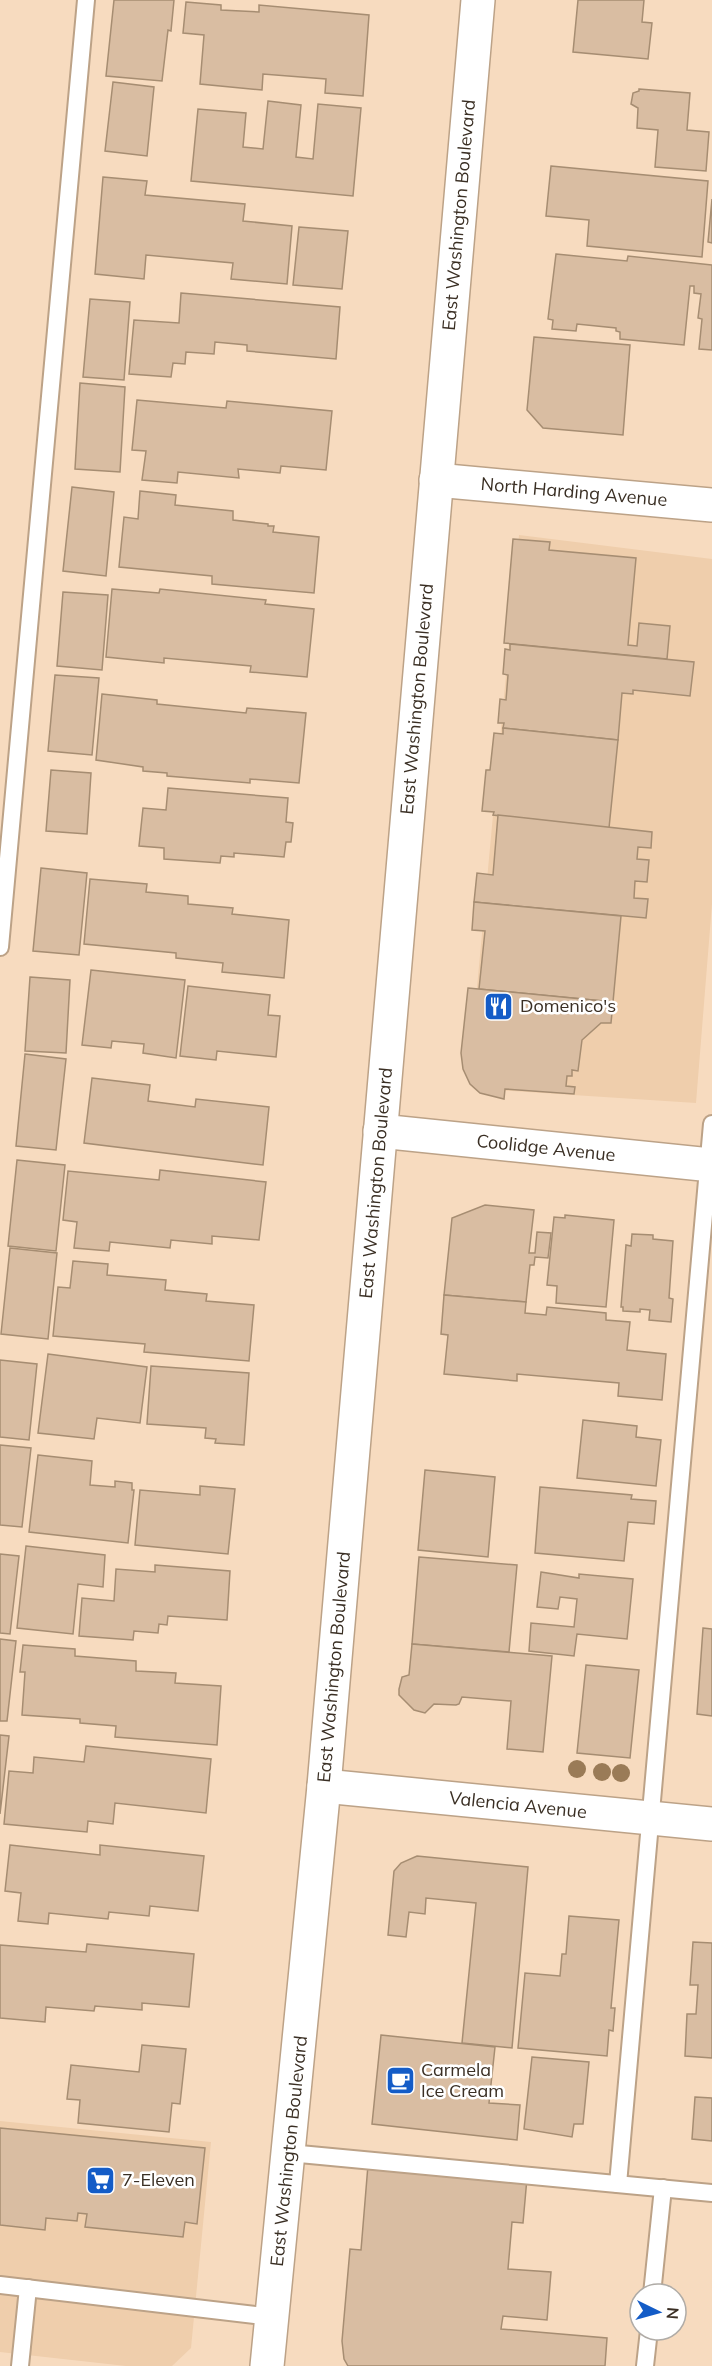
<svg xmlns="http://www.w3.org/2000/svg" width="712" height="2366" viewBox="0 0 712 2366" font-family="Mulish,sans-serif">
<rect width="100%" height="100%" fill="#f7dbbf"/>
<g fill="#efceac">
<path d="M519 535 712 559V904L696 1103 495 1090 470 1063Z"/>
<path d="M0 2121 211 2142 191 2348 172 2366H126L0 2352Z"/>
</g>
<g fill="#d9bda2" stroke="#a68d72" stroke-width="1.5">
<path d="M114 0H174L171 31 168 30 162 81 106 76Z"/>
<path d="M578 0H644L642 22 652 23 648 59 573 52Z"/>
<path d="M186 2 221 5V10L259 12V5L369 15 363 96 325 93 326 79 263 74 262 90 200 84 204 35 183 33Z"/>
<path d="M113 82 154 87 147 156 105 151Z"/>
<path d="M639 89 690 93 687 130 709 132 706 171 655 167 658 130 637 128 638 108 631 104 633 93 639 91Z"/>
<path d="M268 101 301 105 296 157 313 159 318 104 361 108 353 196 191 181 198 109 246 113 243 147 263 149Z"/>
<path d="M551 166 708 181 702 257 587 246 589 220 546 216Z"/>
<path d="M103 177 147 181 145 195 245 204 243 221 292 226 287 284 231 279 233 263 146 255 144 279 95 274Z"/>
<path d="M712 199V243L708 242Z"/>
<path d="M299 227 348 231 342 289 293 285Z"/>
<path d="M556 254 627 261 628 256 712 265V350L699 349 702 319 698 318 701 294 694 293V286H690L684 345 620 339V332L616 331V328L577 324 576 331 552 329 553 320 548 319Z"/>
<path d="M181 293 340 307 336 359 247 351V345L215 342 214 354 186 352 185 364 173 363 171 377 129 374 134 320 179 323Z"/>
<path d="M90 299 130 302 124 380 83 377Z"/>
<path d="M534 337 630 345 623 435 543 428 527 410Z"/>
<path d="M80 383 125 387 120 472 75 469Z"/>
<path d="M137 400 226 408 227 401 332 411 326 470 281 466 280 473 238 469 239 478 178 472 177 483 142 480 146 451 132 450Z"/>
<path d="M72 487 114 492 106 576 63 571Z"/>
<path d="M140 491 176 495 175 505 233 511V520L268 524V526H274L273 532 319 537 314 593 212 584V576L119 567 124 517 138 519Z"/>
<path d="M513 539 550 542 549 550 636 558 628 645 637 646 639 623 670 626 667 659 504 643Z"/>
<path d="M112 589 159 593 160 589 266 600 265 604 314 609 307 677 250 672 251 666 164 658V663L106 657Z"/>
<path d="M63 592 108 595 102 670 57 666Z"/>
<path d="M510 644 694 662 690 696 633 690V694L622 693 618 740 503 728 504 723H498L500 699 506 700 508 675 503 674 505 649 510 650Z"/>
<path d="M55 675 99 678 92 755 48 751Z"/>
<path d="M102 694 157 700V704L246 713 247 708 306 713 299 783 250 779V783L167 776V773L143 771V767L96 760Z"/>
<path d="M503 728 618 740 609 828 493 815 494 812 482 811 486 770H490L494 733 503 734Z"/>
<path d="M51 770 91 773 87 834 46 831Z"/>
<path d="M168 788 288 798 286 822 293 823 291 842H286L284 857 234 853V857L221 856 220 863 164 859V848L139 846 143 808 166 810Z"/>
<path d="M498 815 652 832 651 848 638 847 637 859 649 860 647 882 635 881 634 898 648 899 646 918 474 902 477 873 493 875Z"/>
<path d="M41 868 87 873 79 955 33 951Z"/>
<path d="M90 879 147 884 146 892 188 896V904L233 908 232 914 289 920 284 978 222 972 223 963 176 958V953L84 944Z"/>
<path d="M474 902 621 916 613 1002 479 989 485 931 472 930Z"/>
<path d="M91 970 185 980 176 1058 143 1053 144 1044 112 1041 111 1048 82 1045Z"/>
<path d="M30 977 70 980 66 1053 25 1051Z"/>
<path d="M188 986 270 995 268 1015 280 1016 276 1057 217 1051 216 1060 180 1056Z"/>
<path d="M468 988 613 1002 611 1023H601L582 1040 578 1071 572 1070V1076H567L566 1086 575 1087 574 1094 505 1089 504 1099 480 1093 470 1084 463 1069 461 1053Z"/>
<path d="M25 1054 66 1059 56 1150 16 1146Z"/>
<path d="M92 1078 150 1085 148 1101 195 1107 196 1099 269 1107 263 1165 84 1143Z"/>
<path d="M17 1160 65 1165 56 1251 8 1246Z"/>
<path d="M160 1170 266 1182 259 1240 212 1236V1244L171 1240 170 1248 110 1242 109 1251 74 1248 77 1222 63 1220 68 1171 159 1180Z"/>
<path d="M485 1205 534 1210 529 1253H535L537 1232 551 1233 548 1258 535 1257 534 1265H530L526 1302 444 1295 452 1218Z"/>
<path d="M565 1215 614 1220 606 1307 556 1303 557 1286 547 1285 554 1217 565 1218Z"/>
<path d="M632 1234 653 1235V1239L673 1241 669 1298 673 1299 671 1322 649 1320 650 1310 640 1309V1312L623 1311V1307H621L626 1245 631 1246Z"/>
<path d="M10 1248 57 1253 48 1339 1 1334Z"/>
<path d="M73 1261 108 1264 107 1275 166 1280 165 1290 207 1294 206 1301 254 1305 249 1361 144 1352 145 1344 53 1336 58 1287 70 1288Z"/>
<path d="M444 1295 526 1302 525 1313 546 1315 547 1307 606 1313V1320L630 1322 627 1350 666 1354 662 1400 618 1396 619 1383 517 1374V1381L444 1374 448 1335 441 1334Z"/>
<path d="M48 1354 147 1367 140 1423 97 1418 94 1439 38 1433Z"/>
<path d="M0 1360 37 1364 29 1440 0 1437Z"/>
<path d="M151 1366 249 1373 244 1445 215 1443 216 1439 205 1438 206 1428 147 1424Z"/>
<path d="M583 1420 637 1426 636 1437 661 1440 656 1486 577 1478Z"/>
<path d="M0 1445 31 1448 22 1527 0 1525Z"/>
<path d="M38 1455 92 1461 90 1485 115 1487V1481L132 1483V1490H134L128 1543 29 1532Z"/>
<path d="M425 1470 495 1477 488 1557 418 1550Z"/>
<path d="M200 1486 235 1489 228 1554 135 1545 140 1490 200 1495Z"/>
<path d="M540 1487 632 1495 631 1499 656 1501 654 1524 628 1522 624 1561 535 1553Z"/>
<path d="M26 1546 105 1555 103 1587 78 1584 73 1634 17 1628Z"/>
<path d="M0 1554 19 1556 10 1634 0 1633Z"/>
<path d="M419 1557 517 1565 509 1652 412 1644Z"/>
<path d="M155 1565 230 1571 227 1620 168 1616 167 1625 159 1624 158 1633 134 1631 133 1640 79 1636 82 1598 114 1601 116 1569 155 1572Z"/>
<path d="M541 1572 579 1578V1574L633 1579 627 1639 577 1634 574 1656 529 1651 531 1623 574 1627 577 1599 560 1597 558 1609 537 1607Z"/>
<path d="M703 1628 712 1629V1716L697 1714Z"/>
<path d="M0 1639 16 1641 7 1721H0Z"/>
<path d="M412 1644 552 1656 543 1752 507 1749 511 1701 462 1697 459 1704 456 1705 434 1704 425 1713 414 1710 399 1695V1689L402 1677 409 1675Z"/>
<path d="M23 1645 75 1649V1656L136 1661V1671L176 1673 175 1683 221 1686 217 1745 115 1737 116 1726 80 1723V1719L22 1715 25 1672H20Z"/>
<path d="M586 1665 639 1670 630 1758 577 1753Z"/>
<path d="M0 1735 9 1736 0 1814Z"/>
<path d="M86 1746 211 1759 206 1813 115 1803 113 1824 88 1821 87 1832 4 1824 9 1771 33 1773 34 1757 84 1762Z"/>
<path d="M10 1845 100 1855V1845L204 1856 198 1911 150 1906 149 1916 109 1912 108 1919 49 1913 48 1924 18 1921 21 1893 5 1891Z"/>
<path d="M417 1856 528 1867 512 2048 462 2043 476 1903 426 1898 425 1914 409 1912 406 1937 388 1935 394 1871 401 1863Z"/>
<path d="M569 1916 619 1920 611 2008H615L613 2031 609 2030 607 2056 518 2048 525 1973 560 1976 562 1954H566Z"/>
<path d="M693 1942 712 1943V2058L685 2056 687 2014H696L698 1985H690Z"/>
<path d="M87 1944 194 1954 189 2007 142 2003V2010L95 2006 94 2011 46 2007 45 2022 0 2018V1945L86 1952Z"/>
<path d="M381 2035 495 2047 489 2103 520 2105 517 2140 372 2124Z"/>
<path d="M142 2045 186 2049 180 2104 172 2103 169 2132 78 2123 80 2100 67 2099 71 2065 139 2072Z"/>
<path d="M532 2057 589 2062 583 2124H574L572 2137 524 2129Z"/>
<path d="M695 2097 712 2098V2141L692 2139Z"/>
<path d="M0 2128 205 2148 197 2224 185 2222 183 2237 85 2227 87 2214 78 2213 77 2221 46 2218 45 2230 0 2225Z"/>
<path d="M368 2165 527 2178 523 2223 512 2222 508 2269 551 2272 547 2320 503 2316 501 2329 607 2338 605 2366H348L344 2359 342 2341 350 2249 361 2250Z"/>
</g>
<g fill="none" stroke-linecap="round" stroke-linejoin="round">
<defs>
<g id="lane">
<path d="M0 947 86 0"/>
<path d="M289 2153 712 2193"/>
<path d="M618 2184 712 1124"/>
<path d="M0 2285 272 2317"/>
<path d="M652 2294 663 2188"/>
<path d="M20 2366 28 2288"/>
<path d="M645 2366 649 2330"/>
</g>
<g id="street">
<path d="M436 480 712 505"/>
<path d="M380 1131 712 1165"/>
<path d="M324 1786 712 1824"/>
</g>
<path id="secondary" d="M267 2366 324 1786 478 0"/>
</defs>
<use href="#lane" stroke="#bca287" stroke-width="20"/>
<use href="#street" stroke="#bca287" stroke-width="36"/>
<use href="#secondary" stroke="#bca287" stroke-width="36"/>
<use href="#lane" stroke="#fff" stroke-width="16"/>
<use href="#street" stroke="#fff" stroke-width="33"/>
<use href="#secondary" stroke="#fff" stroke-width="33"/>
</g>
<g fill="#9a7b57">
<circle cx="577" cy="1769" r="9"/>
<circle cx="602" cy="1772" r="9"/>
<circle cx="621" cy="1773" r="9"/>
</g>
<defs>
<symbol id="restaurant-square" viewBox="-11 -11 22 22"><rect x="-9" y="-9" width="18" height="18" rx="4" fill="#145cc7" stroke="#fff"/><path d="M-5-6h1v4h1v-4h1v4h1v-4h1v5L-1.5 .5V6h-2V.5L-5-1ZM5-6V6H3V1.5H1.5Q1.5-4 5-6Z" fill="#fff"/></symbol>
<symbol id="cafe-square" viewBox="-11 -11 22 22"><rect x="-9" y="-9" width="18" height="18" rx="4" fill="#145cc7" stroke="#fff"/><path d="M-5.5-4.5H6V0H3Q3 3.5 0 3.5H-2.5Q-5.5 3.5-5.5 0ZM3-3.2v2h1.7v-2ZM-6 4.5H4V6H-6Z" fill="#fff"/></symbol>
<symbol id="supermarket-square" viewBox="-11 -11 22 22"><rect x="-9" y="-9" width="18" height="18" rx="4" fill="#145cc7" stroke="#fff"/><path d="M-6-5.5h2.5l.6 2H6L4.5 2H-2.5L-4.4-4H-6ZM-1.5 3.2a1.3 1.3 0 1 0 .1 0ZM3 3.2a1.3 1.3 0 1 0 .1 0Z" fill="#fff"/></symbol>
</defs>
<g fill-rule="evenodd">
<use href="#restaurant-square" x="482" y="990" width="33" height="33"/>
<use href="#cafe-square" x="384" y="2064" width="33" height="33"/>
<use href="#supermarket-square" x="84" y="2164" width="33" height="33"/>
</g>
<g text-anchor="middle" stroke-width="5" stroke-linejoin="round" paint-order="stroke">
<g font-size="18" fill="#3a2f24" stroke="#fff">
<text transform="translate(459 215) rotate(-85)" y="6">East Washington Boulevard</text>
<text transform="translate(574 492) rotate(5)" y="6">North Harding Avenue</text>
<text transform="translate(417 699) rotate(-85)" y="6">East Washington Boulevard</text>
<text transform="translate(546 1148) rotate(6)" y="6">Coolidge Avenue</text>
<text transform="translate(376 1183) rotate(-85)" y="6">East Washington Boulevard</text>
<text transform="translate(334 1667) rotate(-85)" y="6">East Washington Boulevard</text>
<text transform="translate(518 1805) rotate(6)" y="6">Valencia Avenue</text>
<text transform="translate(289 2151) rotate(-84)" y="6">East Washington Boulevard</text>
</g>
<g font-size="18" fill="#3a2f24" stroke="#fff" text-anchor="start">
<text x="520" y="1012">Domenico's</text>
<text x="421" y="2076">Carmela<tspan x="421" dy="21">Ice Cream</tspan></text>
<text x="122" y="2186">7-Eleven</text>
</g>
</g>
<g transform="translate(658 2312) rotate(95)"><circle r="28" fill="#ffffff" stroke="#b0aca7" stroke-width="1.5"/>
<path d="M0-4.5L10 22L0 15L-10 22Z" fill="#145cc7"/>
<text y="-9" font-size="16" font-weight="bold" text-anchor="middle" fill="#3a2f24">N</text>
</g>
</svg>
